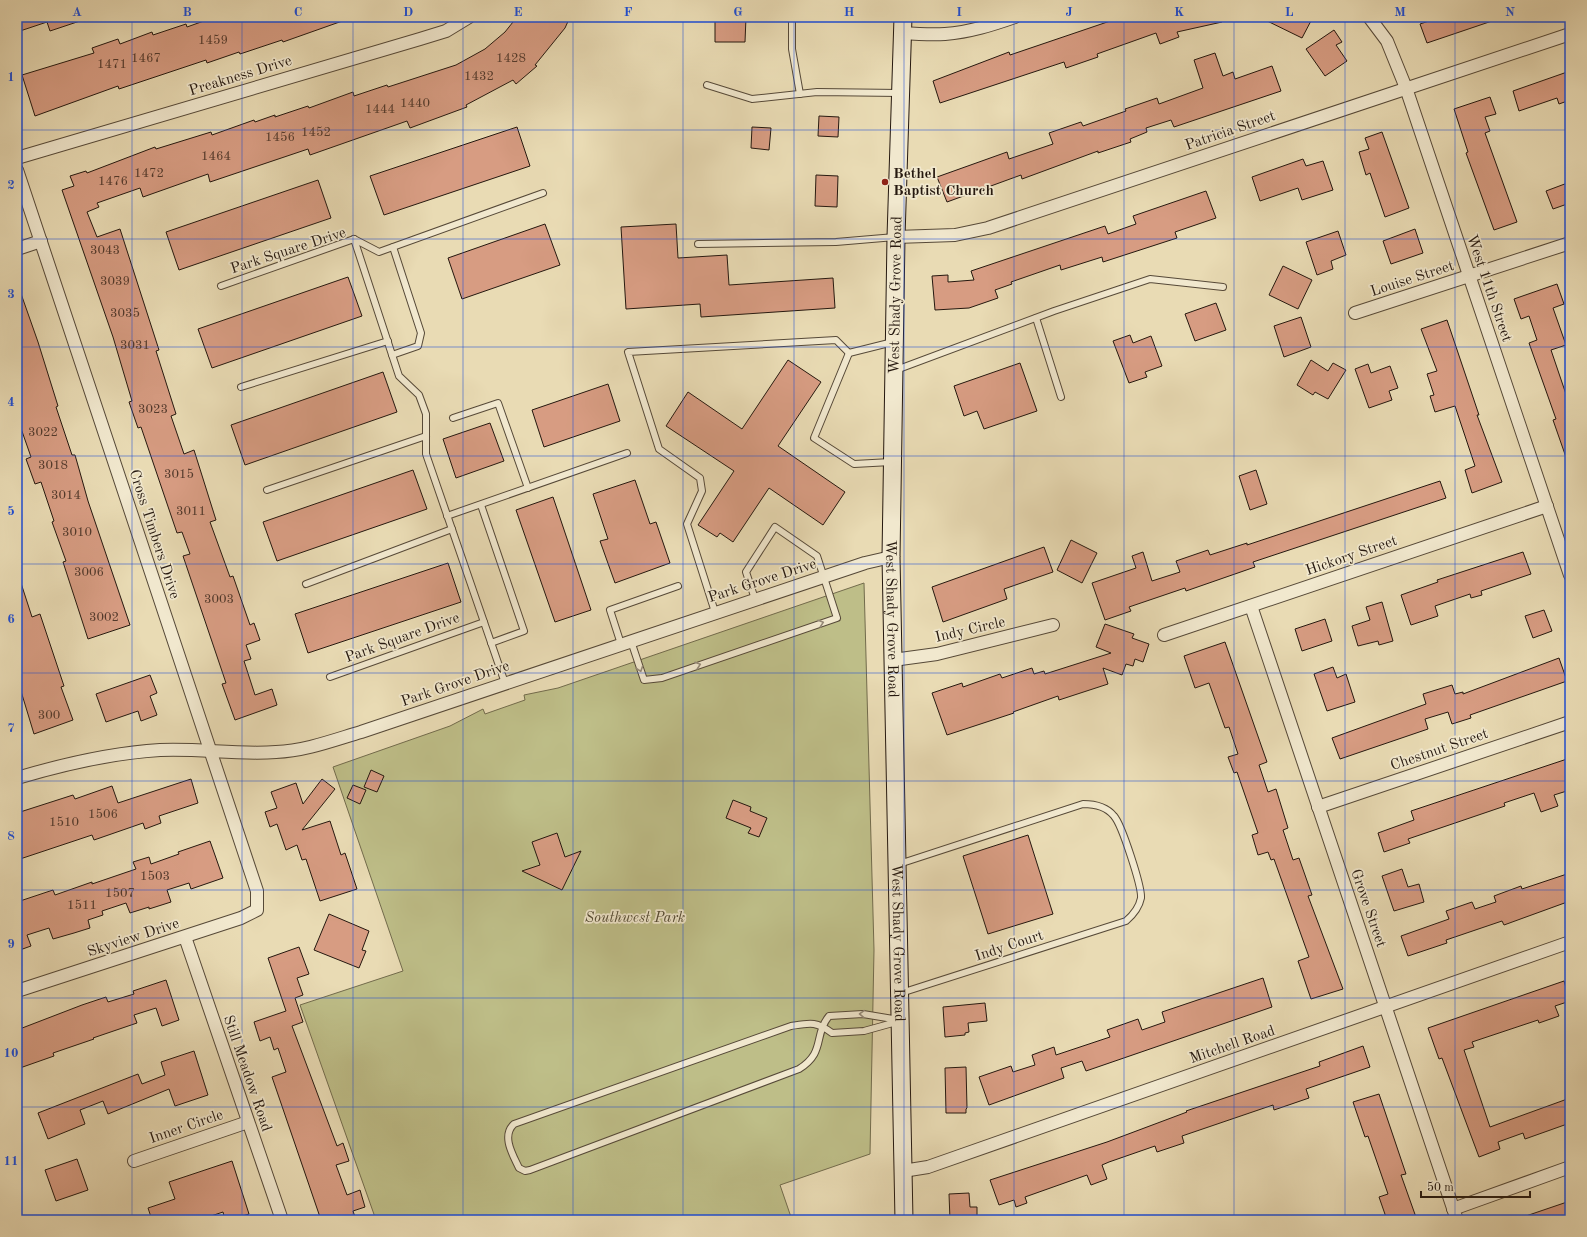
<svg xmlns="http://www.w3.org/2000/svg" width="1587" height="1237" viewBox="0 0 1587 1237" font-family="'Old Standard TT',serif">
<rect width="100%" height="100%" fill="#e9dbb4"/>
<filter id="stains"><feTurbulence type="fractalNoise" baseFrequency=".005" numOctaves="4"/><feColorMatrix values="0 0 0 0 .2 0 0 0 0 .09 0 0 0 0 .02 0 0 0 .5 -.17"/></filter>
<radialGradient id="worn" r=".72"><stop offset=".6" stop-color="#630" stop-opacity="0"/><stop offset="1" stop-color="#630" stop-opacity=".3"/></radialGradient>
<path fill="#bebe88" stroke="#726b4c" d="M864 583 874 950 870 1154 780 1185 792 1220H376L300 1005 403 971 333 767 450 726 483 709 485 714 525 700 524 695 558 688Z"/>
<g fill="#d79c82" stroke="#25180f">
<path d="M17 17H85L86 19 50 31 47 22 17 32Z"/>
<path d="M215 17H347L348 19 283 42 282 40 240 54 239 52 207 63 206 60 119 89 118 86 35 116 22 75 94 53 92 48 118 39 120 44 152 32 153 35 186 24 187 27Z"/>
<path d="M517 17H570L565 28 535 65 537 66 516 84 513 80 466 105 467 107 410 128 407 121 310 155 308 149 210 182 208 174 143 197 140 188 97 203 99 207 87 212 97 237 120 229 159 350 156 351 176 414 171 416 184 454 194 450 216 520 210 522 230 577 233 576 250 625 254 623 260 640 246 645 251 659 244 661 255 695 272 689 277 705 235 720 222 684 226 683 183 556 190 554 182 532 177 533 141 427 138 428 129 402 132 401 113 337 62 190 74 186 70 176 86 171 87 173 155 147 156 149 211 132 212 135 254 120 255 122 275 115V117L308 106 309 108 353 92 354 96 387 85 388 87 456 65 485 49 505 32Z"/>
<path d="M715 17H746L745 42H715Z"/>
<path d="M1122 17H1222V22L1177 32 1179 37 1160 44 1156 33 1097 54 1098 57 1066 68 1064 62 940 103 933 81 1009 52 1010 55Z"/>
<path d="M1259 17H1313L1302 38Z"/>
<path d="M1441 17H1497L1498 19 1427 43 1420 24Z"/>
<path d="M1334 30 1342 42 1336 45 1347 61 1325 76 1306 49Z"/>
<path d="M1215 53 1223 76 1233 72 1235 79 1272 66 1281 91 1174 127 1171 120 1146 128 1147 132 1130 139 1131 142 1098 153V151L1022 179 1021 175 947 202 937 177 1007 152 1009 159 1053 144 1049 133 1081 122 1083 126 1126 111 1125 109 1157 98 1159 104 1203 88 1194 60Z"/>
<path d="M1570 71V100L1559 104 1557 98 1519 111 1513 91Z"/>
<path d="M1490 97 1496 114 1485 117 1490 131 1485 133 1517 222 1494 230 1466 153 1468 152 1454 109Z"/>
<path d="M819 116 839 117 838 137 818 136Z"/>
<path d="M517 127 530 166 384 215 370 176Z"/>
<path d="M752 127 771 128 769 150 751 148Z"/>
<path d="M1382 132 1409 208 1385 217 1370 173 1366 175 1359 152 1369 149 1365 138Z"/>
<path d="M1303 159 1306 166 1323 161 1333 190 1302 200 1298 188 1260 201 1252 177Z"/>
<path d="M816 175 838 176 837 207 815 206Z"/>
<path d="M318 180 331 218 179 270 166 232Z"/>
<path d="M1570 182V203L1553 209 1546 191Z"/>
<path d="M1206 191 1216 218 1175 232 1177 238 1103 262 1102 257 1061 270 1060 265 1011 282 1012 284 995 290 998 298 969 308 935 310 932 276 948 275V282L974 280 971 271 1105 226 1108 234 1136 224 1133 216Z"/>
<path d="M545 224 560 265 462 299 448 258Z"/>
<path d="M676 224 678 258 727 255 729 285 833 278 835 308 701 317 700 304 626 309 621 227Z"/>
<path d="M1415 229 1423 253 1391 264 1383 241Z"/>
<path d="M1338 231 1346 255 1331 261 1333 269 1317 275 1306 242Z"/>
<path d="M1283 266 1312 280 1298 309 1269 295Z"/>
<path d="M348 277 362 316 212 368 198 329Z"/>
<path d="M1557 284 1564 304 1553 308 1566 345 1551 350 1570 406V463H1568L1553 420 1556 419 1529 343 1537 340 1529 316 1521 319 1514 299Z"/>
<path d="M17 288H19L38 342 58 406 56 407 72 455H75L79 469 88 501 130 625 88 639 63 562 66 561 52 522 54 521 41 482 35 484 26 459 31 457 17 417Z"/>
<path d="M1216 303 1226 330 1195 341 1185 314Z"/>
<path d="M1301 317 1311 347 1284 357 1274 326Z"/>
<path d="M1447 320 1479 415H1477L1502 482 1472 493 1465 470 1475 466 1455 406 1435 412 1430 396 1434 395 1427 374 1437 371 1421 329Z"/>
<path d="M1130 335 1133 343 1151 336 1162 366 1145 372 1147 377 1129 383 1113 341Z"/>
<path d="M788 360 821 382 778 446 845 492 823 525 769 488 733 542 720 533 717 537 698 525 734 471 666 426 688 392 742 429Z"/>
<path d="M1311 360 1328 371 1333 363 1346 370 1328 399 1315 392 1313 395 1297 385Z"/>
<path d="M1020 363 1037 411 984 429 977 411 964 416 954 386Z"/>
<path d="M1368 364 1371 373 1390 366 1398 388 1389 391 1392 400 1369 408 1355 369Z"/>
<path d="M383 372 397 412 245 465 231 425Z"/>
<path d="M608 384 620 421 544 447 532 410Z"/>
<path d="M490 423 504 461 456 478 443 439Z"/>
<path d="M413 470 427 509 277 561 263 522Z"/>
<path d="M1256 470 1267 504 1250 510 1239 476Z"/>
<path d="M635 480 650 524 656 522 670 563 615 583 600 541 608 539 593 494Z"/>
<path d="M1440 481 1446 498 1253 562 1255 567 1186 591 1185 588 1129 607 1131 611 1105 620 1092 583 1136 568 1132 556 1143 552 1152 581 1180 572 1176 561 1208 550 1210 555 1247 543V545Z"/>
<path d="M553 497 591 610 555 622 516 510Z"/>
<path d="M1071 540 1097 553 1082 583 1057 570Z"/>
<path d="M1044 547 1053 572 1004 589 1007 599 943 622 932 587Z"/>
<path d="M1523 552 1531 574 1481 591 1482 595 1471 598 1470 594 1435 606 1438 616 1411 625 1401 595 1438 582 1437 580Z"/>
<path d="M448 563 461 602 308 653 295 614Z"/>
<path d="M17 577H19L32 617 40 614 64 686 61 687 73 720 34 734 17 678Z"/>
<path d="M1382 602 1393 641 1379 645 1378 641 1358 646 1352 626 1370 620 1366 607Z"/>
<path d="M1544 610 1552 631 1533 638 1525 616Z"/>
<path d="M1325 619 1332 641 1302 651 1295 629Z"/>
<path d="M1105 624 1134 634 1132 638 1149 644 1143 662 1135 659 1133 666 1126 664 1122 675 1103 668 1108 684 1059 700 1058 696 1013 712 1014 713 947 735 932 693 962 683 963 687 1000 674 1002 678 1032 668 1034 674 1044 671 1045 674 1111 653 1096 647Z"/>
<path d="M1225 642 1267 762 1259 765 1268 792 1276 789 1288 828 1283 830 1293 860 1299 858 1312 895 1308 896 1343 989 1311 999 1298 961 1309 957 1274 859 1271 860 1268 852 1258 855 1252 835 1258 833 1237 772 1234 773 1228 757 1238 754 1229 727 1225 728 1209 683 1195 688 1184 656Z"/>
<path d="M1559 658 1567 681 1470 715 1471 718 1452 724 1448 712 1425 719 1428 729 1340 759 1332 738 1426 704 1423 694 1452 685 1455 694 1463 692V694Z"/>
<path d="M1333 667 1337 678 1346 674 1355 702 1327 711 1314 674Z"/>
<path d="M150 675 157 693 150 696 157 715 141 721 138 711 106 722 96 694Z"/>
<path d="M1570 758V790L1554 795 1558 806 1541 812 1534 793 1504 803 1505 806 1408 839 1410 843 1384 852 1378 833 1414 820 1411 811Z"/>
<path d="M371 770 384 776 377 792 364 787Z"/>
<path d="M191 779 198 803 159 816 161 823 145 829 143 823 94 840 92 835 17 860V813L73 795 75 799 112 786 118 803Z"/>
<path d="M322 779 335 789 302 830 330 821 341 855 345 853 357 889 320 901 306 859 302 860 297 845 286 850 277 824 270 827 265 812 277 808 271 792 296 783 303 804Z"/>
<path d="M353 785 366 790 360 804 347 798Z"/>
<path d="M733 800 751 807 750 811 767 818 759 837 748 833 751 828 726 818Z"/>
<path d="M557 833 565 857 581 851 562 890 522 871 540 865 532 842Z"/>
<path d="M1028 835 1053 914 988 934 963 856Z"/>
<path d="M210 841 223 878 191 889 189 883 167 890 171 902 149 909V907L130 913 126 903 102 911 103 915 88 920 90 928 74 933 53 939 49 928 27 935 31 946 17 951V902L53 890 55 895 92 882V884L136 869 133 862 149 857 151 864 179 854 178 852Z"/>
<path d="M1402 869 1408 887 1419 884 1424 902 1394 911 1382 876Z"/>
<path d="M1570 873V901L1504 925 1502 921 1446 940 1447 943 1408 956 1401 936 1449 919 1446 911 1472 902 1475 909 1496 902 1494 896 1521 886 1522 889Z"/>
<path d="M329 914 369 931 362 950 366 951 359 968 314 950Z"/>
<path d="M299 947 309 974 297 978 303 995 295 998 303 1022 292 1026 337 1146 343 1143 349 1161 336 1165 347 1195 360 1190 365 1207 353 1211 356 1220H321L272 1077 286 1072 278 1048 274 1050 270 1037 260 1041 254 1022 286 1011 268 958Z"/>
<path d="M1263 978 1272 1007 1086 1071 1082 1061 1061 1068 1064 1078 989 1105 979 1077 1011 1066 1013 1072 1035 1065 1032 1055 1054 1047 1056 1055 1110 1037 1107 1030 1138 1019 1142 1030 1165 1022 1162 1012Z"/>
<path d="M166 980 179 1020 162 1026 156 1008 134 1015 137 1023 93 1038 94 1039 53 1053 54 1056 17 1069V1030L82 1005 106 997 108 1002 134 994 133 991Z"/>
<path d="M1564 981 1570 1001 1555 1006 1559 1016 1539 1023 1538 1020 1472 1042 1474 1047 1464 1050 1490 1127 1570 1098V1123L1525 1139 1523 1133 1498 1142 1500 1149 1479 1157 1442 1058 1439 1059 1428 1028Z"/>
<path d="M985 1003 987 1021 968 1023 969 1032 965 1033V1035L945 1037 943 1007Z"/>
<path d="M1363 1046 1370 1067 1306 1089 1309 1098 1274 1110 1273 1105 1182 1136 1184 1143 1157 1152 1155 1146 1109 1162 1102 1165 1107 1179 1091 1185 1087 1175 1025 1197 1027 1203 1016 1207 1014 1200 999 1205 990 1180 1107 1142 1187 1112 1186 1111 1320 1066 1319 1062Z"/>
<path d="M194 1051 208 1095 175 1106 169 1089 108 1114 103 1101 80 1110 85 1124 48 1139 38 1113 138 1074 142 1084 165 1075 161 1062Z"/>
<path d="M966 1067 967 1108 966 1109V1113H946L945 1068Z"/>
<path d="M1379 1094 1406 1174 1401 1175 1417 1220H1387L1379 1197 1388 1194 1368 1136 1365 1137 1353 1102Z"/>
<path d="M77 1159 88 1190 56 1201 45 1170Z"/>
<path d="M232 1161 249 1214 230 1220H225L223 1212 199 1220H152L148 1208 175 1199 169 1182Z"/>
<path d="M969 1193 970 1207H977V1220H950L949 1194Z"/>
<path d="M1570 1201V1220H1520V1218Z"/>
</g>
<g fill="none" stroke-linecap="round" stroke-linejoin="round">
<defs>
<g id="service">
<path d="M792 17V49L800 94"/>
<path d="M707 85 752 99 817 92 900 93"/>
<path d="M354 239 399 376 419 395 426 414V454L505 683"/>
<path d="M354 239 379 252 543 193"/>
<path d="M698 244 836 242 895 237"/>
<path d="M221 286 354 239"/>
<path d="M1036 318 1061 397"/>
<path d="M849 353 814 438 854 464 891 462"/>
<path d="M849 353 893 342"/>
<path d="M392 355 418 346 421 333 393 247"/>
<path d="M896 370 1054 311 1150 279 1223 287"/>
<path d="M241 387 388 341"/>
<path d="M453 418 498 403 528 488"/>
<path d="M267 490 426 436"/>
<path d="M481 505 524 631 491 643"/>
<path d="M447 516 627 453"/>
<path d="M306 584 452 529"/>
<path d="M715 612 687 524 702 491 700 478 659 449 628 352 836 340 849 353"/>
<path d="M631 641 644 680 662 678 837 618 817 556 775 527 746 572 755 599"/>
<path d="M621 644 610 610 678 586"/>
<path d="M330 677 484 622"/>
<path d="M899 864 1083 804C1095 804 1106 806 1114 816 1122 825 1142 887 1141 898 1139 908 1133 915 1126 921L901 993"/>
<path d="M899 1020 863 1014 829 1016C813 1036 826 1052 799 1069L530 1170 525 1171 519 1168C513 1155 501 1136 514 1124L791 1026C810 1023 816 1021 832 1033L864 1031 900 1021"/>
</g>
<g id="minor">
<path d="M1369 17 1387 41 1406 88 1570 575"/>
<path d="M901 33C916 34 931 35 945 34 970 32 992 25 1015 17"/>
<path d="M17 158 420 39 446 31 469 17"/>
<path d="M17 170 257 891V910L241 918 17 991"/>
<path d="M896 237 955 235 988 228 1570 34"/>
<path d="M17 249 41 241"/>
<path d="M1355 313 1570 243"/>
<path d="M1251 606 1457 1220"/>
<path d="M1164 635 1547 506"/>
<path d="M893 660 937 654 1053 625"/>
<path d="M17 778C64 764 111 753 160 750 199 748 237 755 276 752 305 751 334 740 361 732L865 563 891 557"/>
<path d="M1318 807 1570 722"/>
<path d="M185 937 282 1220"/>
<path d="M134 1161 248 1122"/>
<path d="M903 1171 928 1167 1570 942"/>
<path d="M1453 1209 1570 1167"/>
</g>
<g id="secondary">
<path id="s1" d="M903 17 896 237 891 557 904 1220"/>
</g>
</defs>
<use href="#service" stroke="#564938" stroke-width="8"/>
<use href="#minor" stroke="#564938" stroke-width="14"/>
<use href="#secondary" stroke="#25180f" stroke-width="19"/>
<use href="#service" stroke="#f1e8ce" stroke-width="6"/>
<use href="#minor" stroke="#f1e8ce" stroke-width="12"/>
<use href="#secondary" stroke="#f1e8ce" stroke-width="17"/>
</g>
<defs><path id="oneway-chevron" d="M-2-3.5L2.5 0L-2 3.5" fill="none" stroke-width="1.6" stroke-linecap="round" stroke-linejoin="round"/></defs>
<g stroke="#958a78">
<use href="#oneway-chevron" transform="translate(821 623) rotate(-19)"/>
<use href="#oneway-chevron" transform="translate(698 665) rotate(-19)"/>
<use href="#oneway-chevron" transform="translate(640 669) rotate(71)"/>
<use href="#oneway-chevron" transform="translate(862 1014) rotate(-178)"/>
</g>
<path fill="none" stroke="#1d4ed8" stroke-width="1" stroke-opacity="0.55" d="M132 17V1220M242 17V1220M353 17V1220M463 17V1220M573 17V1220M683 17V1220M794 17V1220M904 17V1220M1014 17V1220M1124 17V1220M1234 17V1220M1345 17V1220M1455 17V1220M17 130H1570M17 239H1570M17 347H1570M17 456H1570M17 564H1570M17 673H1570M17 781H1570M17 890H1570M17 998H1570M17 1107H1570"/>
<circle fill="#8f2418" stroke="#f1e8ce" stroke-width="1.5" cx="885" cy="182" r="4"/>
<g text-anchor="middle" stroke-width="3.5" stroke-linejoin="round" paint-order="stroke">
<g font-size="13" fill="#52392c">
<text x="213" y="44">1459</text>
<text x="146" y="62">1467</text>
<text x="511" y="62">1428</text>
<text x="112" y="68">1471</text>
<text x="479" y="80">1432</text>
<text x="415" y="107">1440</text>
<text x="380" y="113">1444</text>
<text x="316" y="136">1452</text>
<text x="280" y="141">1456</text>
<text x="216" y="160">1464</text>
<text x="149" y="177">1472</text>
<text x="113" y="185">1476</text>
<text x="105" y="254">3043</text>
<text x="115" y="285">3039</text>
<text x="125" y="317">3035</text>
<text x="135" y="349">3031</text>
<text x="153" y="413">3023</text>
<text x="43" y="436">3022</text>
<text x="53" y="469">3018</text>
<text x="179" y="478">3015</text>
<text x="66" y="499">3014</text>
<text x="191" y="515">3011</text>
<text x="77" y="536">3010</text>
<text x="89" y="576">3006</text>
<text x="219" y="603">3003</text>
<text x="104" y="621">3002</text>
<text x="49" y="719">300</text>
<text x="103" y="818">1506</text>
<text x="64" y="826">1510</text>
<text x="155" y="880">1503</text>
<text x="120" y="897">1507</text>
<text x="82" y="909">1511</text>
</g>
<g font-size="15" fill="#25180f" stroke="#f1e8ce">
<text transform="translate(240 75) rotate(-17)" y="5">Preakness Drive</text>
<text transform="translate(1230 130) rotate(-19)" y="5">Patricia Street</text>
<text transform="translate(288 250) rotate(-18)" y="5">Park Square Drive</text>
<text transform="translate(1412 278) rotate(-18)" y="5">Louise Street</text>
<text transform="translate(1490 288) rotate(71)" y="5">West 11th Street</text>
<text transform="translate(895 295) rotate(-89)" y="5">West Shady Grove Road</text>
<text transform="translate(155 534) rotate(72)" y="5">Cross Timbers Drive</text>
<text transform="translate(1351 555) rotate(-19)" y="5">Hickory Street</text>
<text transform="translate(762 580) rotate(-18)" y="5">Park Grove Drive</text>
<text dy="5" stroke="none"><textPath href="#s1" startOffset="602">West Shady Grove Road</textPath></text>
<text transform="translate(970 629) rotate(-13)" y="5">Indy Circle</text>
<text transform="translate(402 637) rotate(-20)" y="5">Park Square Drive</text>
<text transform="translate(455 683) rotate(-19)" y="5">Park Grove Drive</text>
<text transform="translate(1439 749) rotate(-19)" y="5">Chestnut Street</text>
<text transform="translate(1369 908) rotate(71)" y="5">Grove Street</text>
<text transform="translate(133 937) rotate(-18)" y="5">Skyview Drive</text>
<text dy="5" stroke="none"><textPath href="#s1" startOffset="926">West Shady Grove Road</textPath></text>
<text transform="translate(1009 945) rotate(-18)" y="5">Indy Court</text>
<text transform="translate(1232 1044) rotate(-19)" y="5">Mitchell Road</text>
<text transform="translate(248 1073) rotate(71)" y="5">Still Meadow Road</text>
<text transform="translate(186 1126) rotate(-19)" y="5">Inner Circle</text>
</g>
<g font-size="15" font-weight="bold" fill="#25180f" stroke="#f1e8ce" text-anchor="start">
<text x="893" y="178">Bethel<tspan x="893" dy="17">Baptist Church</tspan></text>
</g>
<g font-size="15" font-style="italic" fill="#534a33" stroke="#f1e8ce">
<text x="635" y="922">Southwest Park</text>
</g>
</g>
<rect width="1587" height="1237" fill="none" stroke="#e9dbb4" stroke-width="44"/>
<path d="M1421 1191v6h109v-6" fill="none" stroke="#25180f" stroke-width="2"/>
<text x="1427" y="1191" font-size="12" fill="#25180f" stroke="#f1e8ce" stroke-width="3" paint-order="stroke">50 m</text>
<rect x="22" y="22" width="1543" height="1193" fill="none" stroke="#1d4ed8" stroke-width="1.5"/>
<g font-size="13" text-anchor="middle" font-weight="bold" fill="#1d4ed8">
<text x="77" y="16">A</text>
<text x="187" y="16">B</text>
<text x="298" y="16">C</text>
<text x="408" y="16">D</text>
<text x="518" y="16">E</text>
<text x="628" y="16">F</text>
<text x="738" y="16">G</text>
<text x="849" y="16">H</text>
<text x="959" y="16">I</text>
<text x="1069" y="16">J</text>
<text x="1179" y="16">K</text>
<text x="1289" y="16">L</text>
<text x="1400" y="16">M</text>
<text x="1510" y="16">N</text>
<text x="11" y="81">1</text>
<text x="11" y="189">2</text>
<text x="11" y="298">3</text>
<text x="11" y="406">4</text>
<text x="11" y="515">5</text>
<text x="11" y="623">6</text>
<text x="11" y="732">7</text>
<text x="11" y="840">8</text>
<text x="11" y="948">9</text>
<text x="11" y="1057">10</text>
<text x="11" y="1165">11</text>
</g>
<rect width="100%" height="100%" filter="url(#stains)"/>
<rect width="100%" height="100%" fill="url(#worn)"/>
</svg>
